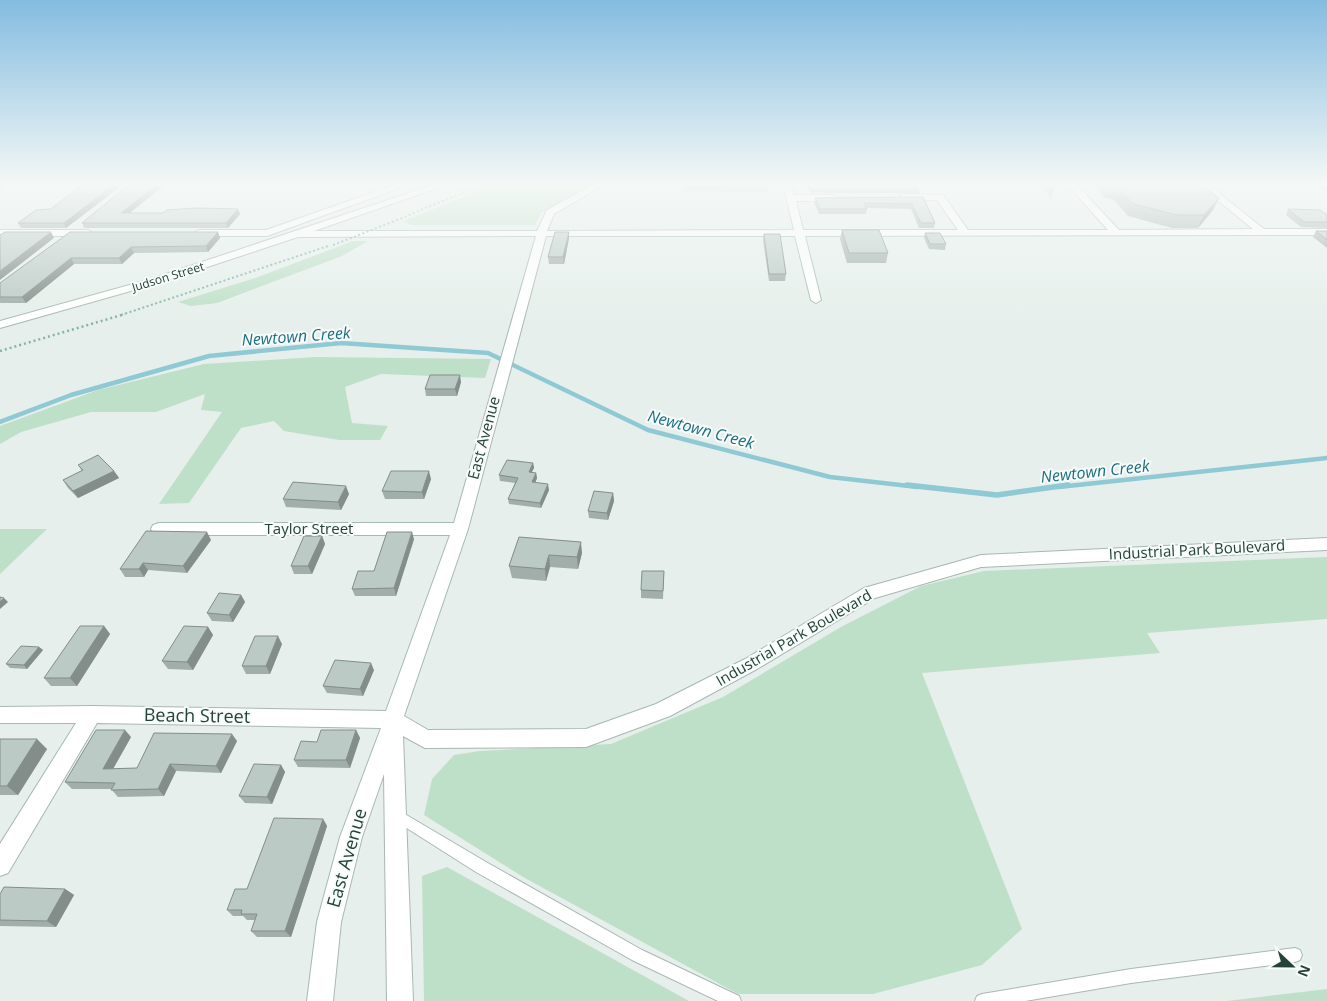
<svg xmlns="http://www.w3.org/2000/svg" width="1327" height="1001" viewBox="0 0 1327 1001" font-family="'Open Sans',sans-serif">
<rect width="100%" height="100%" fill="#e6efeb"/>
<g fill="#bfe0c8">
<path d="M498 183H596L541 213 535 225H411L404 221Z"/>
<path d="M353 241H368L342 256 217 303 191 306 178 302 258 277Z"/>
<path d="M316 357 491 359 485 378 381 374 345 387 352 423 388 426 380 440H339L284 431 274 421 241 428 189 503 159 504 222 412 201 410 205 394 156 412H91L21 432 0 444V426L98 390 204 364Z"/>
<path d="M0 529H47L0 574Z"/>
<path d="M1327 557V619L1147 633 1160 653 922 673 1022 929 982 965 873 994H738L523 877 424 815 432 779 454 755 480 751 611 744 723 697 841 627 921 586 984 571Z"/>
<path d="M447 867 689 1001H424L422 876Z"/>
<path d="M1327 989V1001H1227Z"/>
</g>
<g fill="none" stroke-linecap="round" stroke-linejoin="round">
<g stroke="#8ec9d4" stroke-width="4.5">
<path d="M0 422 71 395 209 356 341 343 488 353 648 430 830 477 918 487"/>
<path d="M1059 487 1327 458"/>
</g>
<path stroke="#8ec9d4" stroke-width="5.5" d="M907 485 997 495 1068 485"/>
<defs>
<g id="lane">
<path d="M398 810 486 862 642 950 739 996 741 1001H718L632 960 476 872 394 820 392 816 394 812Z"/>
<path d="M1295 948 1300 950 1302 955 1300 960 1295 962 1131 983 1025 1001H975L977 996 982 994 1131 969Z"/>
</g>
<g id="street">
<path d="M400 183H413L267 236H199L194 233 199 230H266Z"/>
<path d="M439 183H452L314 231H537L547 210 596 183H607L554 214 547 231 794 230 783 183H791L794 195H834L838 198 834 201H796L803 230H958L937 200 901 199V195L904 194 943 195 968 230H1108L1066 183H1075L1119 230 1253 229 1196 183H1206L1264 229H1327V235L805 236 821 300 816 303 811 300 795 236H546L468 529 404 716 428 730 586 729 656 704 745 659 864 588 981 555 1327 538V550L981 567 875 598 757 669 670 716 586 747 425 748 403 736 413 1001H387L384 774 362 837 341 922 333 1001H307L317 922 340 837 381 728 97 723 8 873 0 876V844L76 723H0V707L92 706 386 711 450 535H159L153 533 151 529 153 525 159 523H454L536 236 298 237 159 283 0 328V321L151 279Z"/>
<path d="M0 230H88L93 233 88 236H0Z"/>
</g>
</defs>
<use href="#lane" stroke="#a8b8b2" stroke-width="2"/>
<use href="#street" stroke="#a8b8b2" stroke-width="2"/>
<g stroke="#86b3a5" stroke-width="2" stroke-dasharray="2 2.5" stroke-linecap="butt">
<path d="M392 222 486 183"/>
<path d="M121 315 328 246"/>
</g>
<path stroke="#86b3a5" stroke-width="2.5" stroke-dasharray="2 3" stroke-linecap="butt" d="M0 351 125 314"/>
<use href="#lane" fill="#fff" fill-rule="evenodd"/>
<use href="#street" fill="#fff" fill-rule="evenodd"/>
<path stroke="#86b3a5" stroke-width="2" stroke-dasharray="2 2.5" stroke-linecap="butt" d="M333 245 392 222"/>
</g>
<g fill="#a1aea9">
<path d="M85 183H125L66 228H21L18 223 51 209Z"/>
<path d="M131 183H167L130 213 240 214 228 228H84L82 223Z"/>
<path d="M364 183H384L383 184H364Z"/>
<path d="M684 183H768L767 192 684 191Z"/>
<path d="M806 183H916L919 190 918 193H810Z"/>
<path d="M1039 183H1053V192L1051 198Z"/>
<path d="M1093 183H1174L1213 210 1198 228H1172L1128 216 1113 199 1105 198 1093 185Z"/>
<path d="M1313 183H1327V192Z"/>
<path d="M923 197 935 223 934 228H919L911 209 867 208 866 214H819L814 203 815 198Z"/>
<path d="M1288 209 1327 215V228L1301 227 1286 215Z"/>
<path d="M842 230 888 253 886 263H847L840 239Z"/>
<path d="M1316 231H1327V248L1313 237Z"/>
<path d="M70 232H218L220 238 208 252 134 253 122 264H74L26 303H0V283Z"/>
<path d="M569 232V238L564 264H549L548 257Z"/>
<path d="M925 233 946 244 945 250 929 249 924 238Z"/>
<path d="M764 234 786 274 785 281H769L763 240Z"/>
<path d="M461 382 457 396H426L425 389Z"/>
<path d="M533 463 534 468 532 472 536 473 537 478 535 483 549 490 541 508 509 504 508 499 515 483 500 481 499 475Z"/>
<path d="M78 465 114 471 119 478 78 498 68 488 63 480 82 471Z"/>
<path d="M431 479 424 499H385L382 491Z"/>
<path d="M613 493 614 501 608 520 589 518 588 511Z"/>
<path d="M349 494 341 510 286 507 283 499Z"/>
<path d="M322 536 325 544 312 574H294L291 566Z"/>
<path d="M519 537 582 553 578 569 550 567 546 581 512 578 509 566Z"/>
<path d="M414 539 396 596H355L352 589Z"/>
<path d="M211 540 187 573 148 570 144 577H125L120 569Z"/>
<path d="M664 571 663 599 641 598V590Z"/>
<path d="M241 595 245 602 233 622 212 621 207 613Z"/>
<path d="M104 626 110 634 77 686H51L44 678Z"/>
<path d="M208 627 213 635 193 670 168 669 162 661Z"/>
<path d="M282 644 270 674H246L242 666Z"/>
<path d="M39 647 43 650 27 669 10 668 6 664Z"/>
<path d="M374 670 363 696 327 693 323 686Z"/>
<path d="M356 730 360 738 350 768 298 767 294 760 317 742Z"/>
<path d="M131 737 113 769 137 768 237 741 221 773 176 771 164 796 118 797 111 789H72L65 782Z"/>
<path d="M0 739 47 749 18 795H0Z"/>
<path d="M281 765 285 772 272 804 245 803 239 796Z"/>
<path d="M323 819 327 826 291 937H257L251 931 255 920H247L243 916H233L227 910 247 889Z"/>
<path d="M65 889 74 895 56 927 0 926V894Z"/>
</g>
<g fill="#838d89">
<path d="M0 183H8L0 189Z"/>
<path d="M116 183H125L66 228 64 223Z"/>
<path d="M159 183H167L123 218 121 213Z"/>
<path d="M1219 198 1213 210 1198 228 1204 215Z"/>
<path d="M238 209 240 214 228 228 226 223Z"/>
<path d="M51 232 54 238 0 280V271Z"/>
<path d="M218 232 220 238 208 252 206 246Z"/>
<path d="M569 232V238L564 264 563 257Z"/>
<path d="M131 247 134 253 122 264 119 258Z"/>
<path d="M71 258 74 264 26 303 22 297Z"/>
<path d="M460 375 461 382 457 396 455 389Z"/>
<path d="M533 463 534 468 529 477V472Z"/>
<path d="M114 471 119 478 78 498 73 491Z"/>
<path d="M429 471 431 479 424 499 422 492Z"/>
<path d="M536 473 537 478 533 488 532 482Z"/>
<path d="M548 484 549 490 541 508 540 503Z"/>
<path d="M346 486 349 494 341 510 338 502Z"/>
<path d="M613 493 614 501 608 520 607 513Z"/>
<path d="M207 532 211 540 187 573 183 566Z"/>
<path d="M412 532 414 539 396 596 394 588Z"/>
<path d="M322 536 325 544 312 574 308 566Z"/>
<path d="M581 542 582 553 578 569 577 557Z"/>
<path d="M549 555 550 567 546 581 545 569Z"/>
<path d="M143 563 148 570 144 577 139 569Z"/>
<path d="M241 595 245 602 233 622 229 615Z"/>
<path d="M4 598 8 602 0 609V602Z"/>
<path d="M104 626 110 634 77 686 70 678Z"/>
<path d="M208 627 213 635 193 670 187 662Z"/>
<path d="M278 636 282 644 270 674 266 666Z"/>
<path d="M39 647 43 650 27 669 24 665Z"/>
<path d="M371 663 374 670 363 696 360 689Z"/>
<path d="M125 730 131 737 109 776 103 769Z"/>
<path d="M356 730 360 738 350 768 346 760Z"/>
<path d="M232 734 237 741 221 773 216 766Z"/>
<path d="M37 739 47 749 18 795 7 786Z"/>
<path d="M170 764 176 771 164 796 158 789Z"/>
<path d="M281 765 285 772 272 804 267 797Z"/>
<path d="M323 819 327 826 291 937 285 931Z"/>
<path d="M65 889 74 895 56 927 47 921Z"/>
</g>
<g fill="#bbcac4" stroke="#838d89">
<path d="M85 183H116L64 223H18L36 210 51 209Z"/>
<path d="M131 183H159L121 213H163L167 210 197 208 238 209 226 223H82Z"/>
<path d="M808 183H916L919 190H811Z"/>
<path d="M1045 183H1053V192Z"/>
<path d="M1106 183H1174L1177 186 1206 187 1219 198 1204 215H1177L1133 204 1117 186H1109Z"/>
<path d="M923 197 935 223H921L912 204 864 203 867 209H820L815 198Z"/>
<path d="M1288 209 1320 210 1327 215V222H1304Z"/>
<path d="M842 230H879L888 253H849Z"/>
<path d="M1316 231H1327V240Z"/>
<path d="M5 232H51L0 271V235Z"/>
<path d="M70 232H218L206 246 131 247 119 258H71L22 297H0V283Z"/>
<path d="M555 232H569L563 257H548Z"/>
<path d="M925 233H940L946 244H930Z"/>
<path d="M764 234H780L786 274H769Z"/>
<path d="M430 375H460L455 389H425Z"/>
<path d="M98 455 114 471 73 491 63 480 83 470 78 465Z"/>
<path d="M507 460 533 463 529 472 536 473 532 482 548 484 540 503 508 499 518 478 499 475Z"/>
<path d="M391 471H429L422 492 382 491Z"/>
<path d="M293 482 346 486 338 502 283 499Z"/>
<path d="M594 491 613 493 607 513 588 511Z"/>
<path d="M146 531 207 532 183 566 143 563 139 569H120Z"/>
<path d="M387 532H412L394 588 352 589 358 571H374Z"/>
<path d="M304 536H322L308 566H291Z"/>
<path d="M519 537 581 542 577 557 549 555 545 569 509 566Z"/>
<path d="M642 571H664L663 591 641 590Z"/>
<path d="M219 593 241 595 229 615 207 613Z"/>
<path d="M0 597 4 598 0 602Z"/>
<path d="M80 626H104L70 678H44Z"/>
<path d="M184 626 208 627 187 662 162 661Z"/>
<path d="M255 636H278L266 666H242Z"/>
<path d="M21 646 39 647 24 665 6 664Z"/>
<path d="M335 660 371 663 360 689 323 686Z"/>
<path d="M96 730H125L103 769 137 768 154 733 232 734 216 766 170 764 158 789 111 790 115 783 65 782Z"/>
<path d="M321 730H356L346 760H294L301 741 317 742Z"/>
<path d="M0 739H37L7 786H0Z"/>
<path d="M254 764 281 765 267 797 239 796Z"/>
<path d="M274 818 323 819 285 931H251L257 914H241L242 910H227L235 889H247Z"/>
<path d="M4 887 65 889 47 921 0 920V894Z"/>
</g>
<linearGradient id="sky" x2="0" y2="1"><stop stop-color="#84bce0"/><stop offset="0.57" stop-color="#f4f8f6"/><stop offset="1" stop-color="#f4f8f6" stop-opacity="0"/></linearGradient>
<rect width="1327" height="323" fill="url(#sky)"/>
<g text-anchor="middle" stroke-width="4" stroke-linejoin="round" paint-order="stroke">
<g font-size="12" fill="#24423a" stroke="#f7fbf9">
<text transform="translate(168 277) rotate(-17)" y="4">Judson Street</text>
</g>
<g font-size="15" fill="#24423a" stroke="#f7fbf9">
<text transform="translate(484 438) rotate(-75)" y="5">East Avenue</text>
<text x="309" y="534">Taylor Street</text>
<text transform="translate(1197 550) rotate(-3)" y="5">Industrial Park Boulevard</text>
<text transform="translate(794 638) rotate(-30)" y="5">Industrial Park Boulevard</text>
</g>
<g font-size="16" font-style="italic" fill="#1c6f80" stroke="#f7fbf9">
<text transform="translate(296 336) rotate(-4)" y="6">Newtown Creek</text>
<text transform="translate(701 429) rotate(15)" y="6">Newtown Creek</text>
<text transform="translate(1095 471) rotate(-6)" y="6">Newtown Creek</text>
</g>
<g font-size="18" fill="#24423a" stroke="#f7fbf9">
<text transform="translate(197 716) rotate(1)" y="6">Beach Street</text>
<text transform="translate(347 858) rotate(-74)" y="6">East Avenue</text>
</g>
</g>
<g transform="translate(1292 966) rotate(112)" stroke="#f7fbf9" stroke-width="4" paint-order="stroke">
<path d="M0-4L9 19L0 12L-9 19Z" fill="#24423a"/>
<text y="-8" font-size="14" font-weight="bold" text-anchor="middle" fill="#24423a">N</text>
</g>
</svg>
